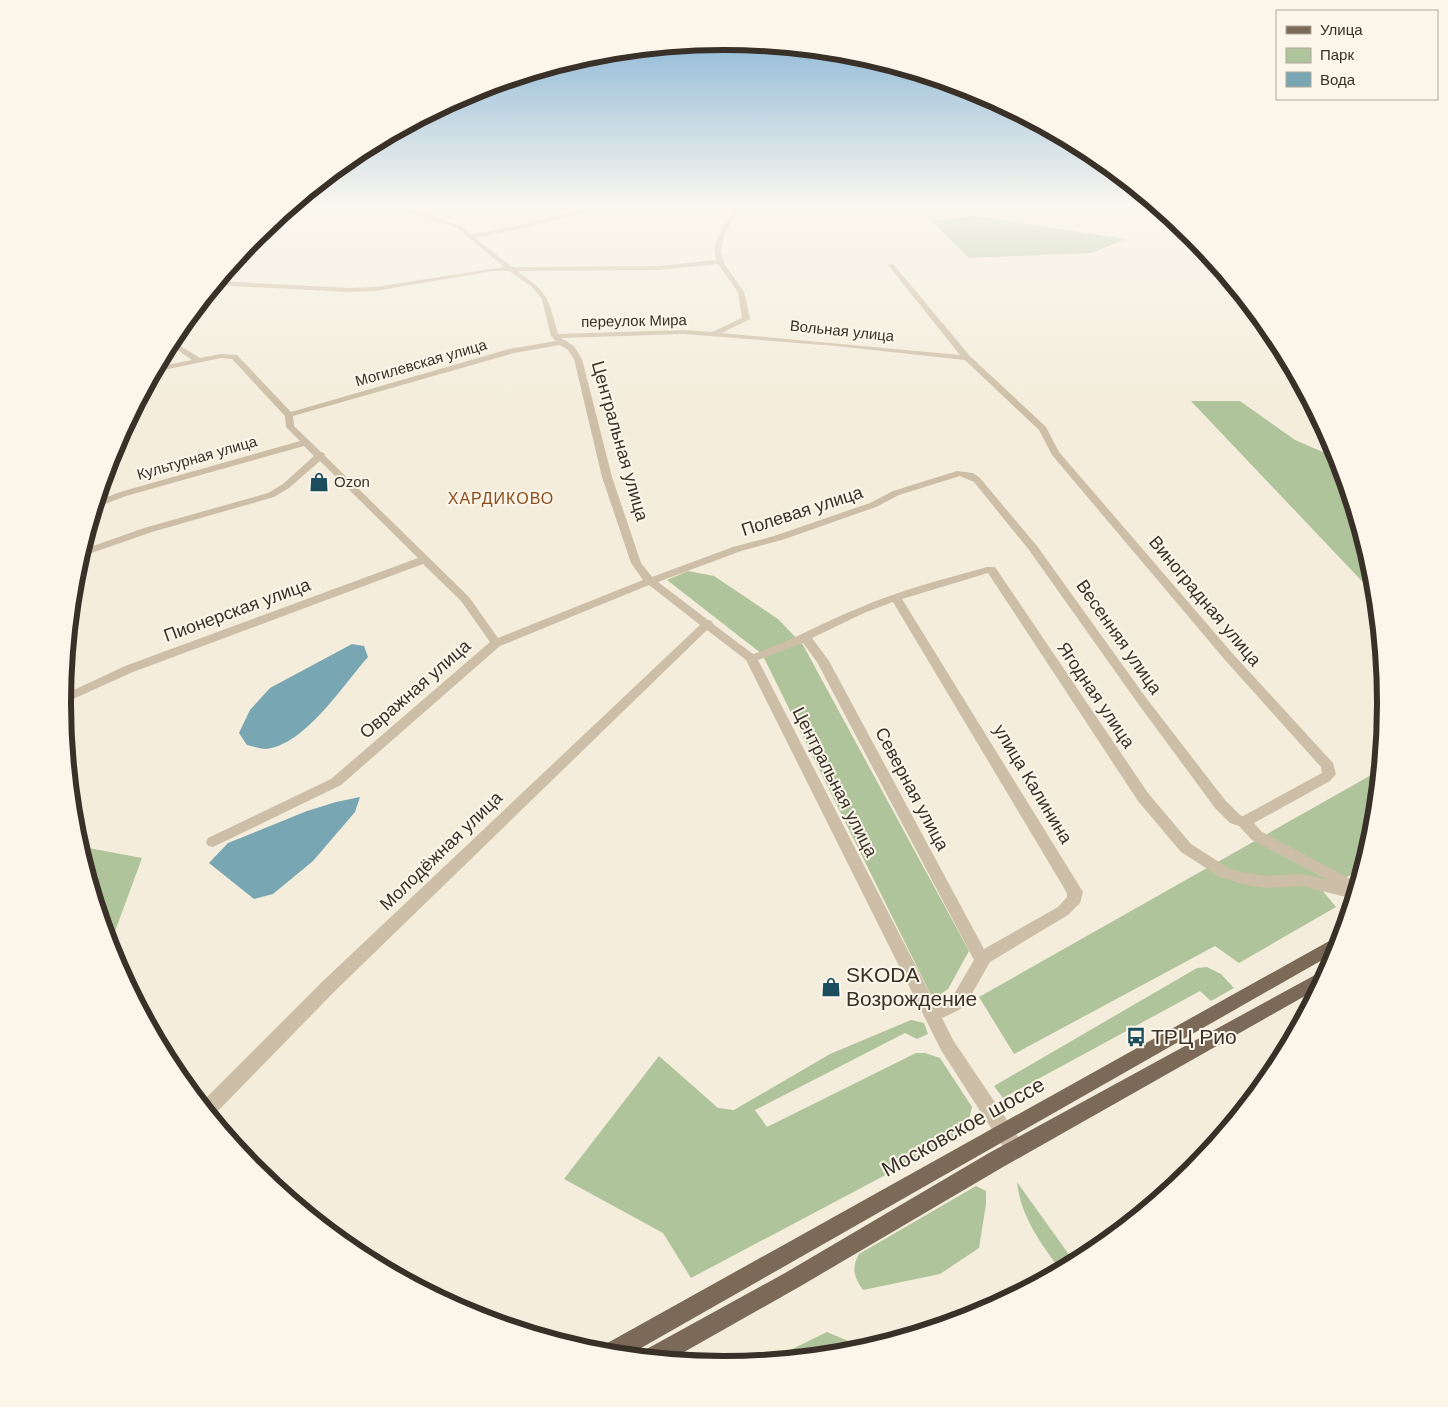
<svg xmlns="http://www.w3.org/2000/svg" width="1448" height="1407" viewBox="0 0 1448 1407" font-family="Arial,sans-serif">
<rect width="100%" height="100%" fill="#f4eddc"/>
<g fill="#afc49b">
<path d="M976 216 1126 239 1092 253 969 258 932 221Z"/>
<path d="M1191 401H1240L1295 440 1339 459 1374 575 1376 596Z"/>
<path d="M688 571 714 576 778 619 803 645 969 951 948 989 938 996 931 995 762 654 667 580Z"/>
<path d="M1380 770 1373 833 1362 869 1322 890 1336 907 1239 963 1215 946 1014 1054 979 997Z"/>
<path d="M78 846 142 858 110 945 119 969 112 957Z"/>
<path d="M1207 967 1221 974 1234 988 1211 1001 1200 991 1003 1098 994 1086 1197 968Z"/>
<path d="M911 1020 924 1023 928 1034 917 1039 905 1033 755 1110 767 1127 916 1053H925L940 1058 972 1107 967 1127 959 1136 691 1278 663 1233 564 1179 659 1056 718 1108 734 1110 830 1054Z"/>
<path d="M1017 1182 1075 1263 1061 1271C1041 1243 1021 1218 1017 1182Z"/>
<path d="M976 1186 986 1191V1204L979 1248 940 1274 863 1290C854 1277 851 1268 859 1254Z"/>
<path d="M827 1332 867 1349 853 1353 768 1361Z"/>
</g>
<g fill="#79a6b3">
<path d="M352 644 364 646 368 657C343 685 305 745 266 749 260 749 253 746 247 745L239 733 250 710 270 688Z"/>
<path d="M360 797 355 812 313 861 273 894 254 899 209 863 228 843 307 811 336 802Z"/>
</g>
<g fill="none" stroke-linecap="round" stroke-linejoin="round">
<path fill="#cdbfa7" fill-rule="evenodd" d="M393 207H401L461 226 471 235 529 223 593 207H602L529 227 475 238 512 267 659 266 716 260C710 239 727 226 734 207H740L724 235 721 252 725 265 744 292 750 319 722 333 960 355 888 265 893 264 970 356 1046 427 1059 452 1233 654 1333 763 1336 774 1330 781 1254 823 1262 832 1358 883 1354 899 1302 886 1265 888 1242 884 1220 877 1181 852 1138 801 988 573 902 599 1083 892 1080 903 1068 915 990 962 966 1004 959 1010 942 1018 953 1040 1023 1144 1025 1150 1023 1156 1016 1159 1009 1156 941 1050 746 660 707 630 336 990 211 1118 200 1104 324 980 700 625 649 585 500 646 341 785 213 847 208 846 206 842 208 838 331 779 490 642 461 601 423 564 133 672 62 704 63 695 125 666 418 558 320 461 289 488 274 497 152 532 80 557 82 550 144 528 268 493 283 484 314 456 304 446 126 496 95 508 97 501 120 492 300 441 286 427 285 416 232 359 221 358 154 372 156 367 192 360 169 344 171 340 200 358 221 354 237 355 291 412 509 349 556 341 551 336 542 299 531 286 509 271H493L375 291 349 292 215 285 218 281 349 288 375 287 504 267 457 228ZM718 264 738 292 742 318 712 332 684 330 558 334C548 298 549 293 517 271L659 270ZM684 334 836 346 965 360 1039 430 1052 455 1225 660 1321 767 1322 773 1243 816 1240 815 1225 800 1147 699 1037 546 980 478 973 473 957 471 893 491 870 503 774 536 733 547 652 577 641 563 612 477 582 359 574 346 561 338ZM560 345 568 350 574 359 602 477 631 563 643 580 498 638 469 597 325 456 324 453 321 452 294 426 293 416 514 353ZM960 476 974 482 1029 550 1139 705 1215 808 1230 823 1239 826 1252 840 1328 880 1302 874 1265 876 1242 872 1230 869 1191 844 1148 793 995 567H987C944 579 900 590 859 608 823 622 790 642 753 654L713 624 712 621 708 620 658 582 741 551 782 540 876 507 899 495ZM893 602 1067 893V897L1058 907 984 949 829 661 812 638 864 613ZM803 643 817 662 974 960 954 994 936 1005 758 660Z"/>
<g fill="#7c6a58" fill-rule="evenodd">
<path d="M1340 935 1342 936 1338 951 627 1356 600 1353 602 1346Z"/>
<path d="M1326 969 1329 970 1319 988 1003 1167 799 1287 670 1360 641 1358 643 1351 785 1273 989 1153Z"/>
</g>
</g>
<linearGradient id="sky" x2="0" y2="1"><stop stop-color="#7baed3"/><stop offset="0.51" stop-color="#faf7ef"/><stop offset="1" stop-color="#faf7ef" stop-opacity="0"/></linearGradient>
<rect width="1448" height="404" fill="url(#sky)"/>
<defs>
<symbol id="shop-bare" viewBox="-9 -9 18 18"><path d="M-5-2.5h2.3a2.7 3.5 0 0 1 5.4 0H5L5.5 6h-11ZM-1.5-2.5h3a1.5 2.3 0 0 0-3 0Z" fill="#1b4d5d" stroke="#fbf6e9" stroke-width="2.5" paint-order="stroke"/></symbol>
<symbol id="bus-bare" viewBox="-9 -9 18 18"><path d="M-5-6H5V4H4V6H2V4H-2V6H-4V4H-5ZM-3.5-4V0h7V-4ZM-3.5 1.2v1.5H-2V1.2ZM2 1.2v1.5H3.5V1.2Z" fill="#1b4d5d" stroke="#fbf6e9" stroke-width="2.5" paint-order="stroke"/></symbol>
</defs>
<g fill-rule="evenodd">
<use href="#shop-bare" x="305" y="468" width="28" height="28"/>
<use href="#shop-bare" x="817" y="973" width="28" height="28"/>
<use href="#bus-bare" x="1122" y="1023" width="28" height="28"/>
</g>
<g text-anchor="middle" stroke-width="4" stroke-linejoin="round" paint-order="stroke">
<g font-size="15" fill="#393028" stroke="#fbf6e9">
<text transform="translate(634 321) rotate(-1)" y="5">переулок Мира</text>
<text transform="translate(842 331) rotate(6)" y="5">Вольная улица</text>
<text transform="translate(421 363) rotate(-16)" y="5">Могилевская улица</text>
<text transform="translate(197 458) rotate(-16)" y="5">Культурная улица</text>
</g>
<g font-size="15" fill="#393028" stroke="#fbf6e9" text-anchor="start">
<text x="334" y="487">Ozon</text>
</g>
<g font-size="16" letter-spacing="1" fill="#8d4b1c" stroke="#fbf6e9">
<text x="501" y="504">ХАРДИКОВО</text>
</g>
<g font-size="18" fill="#393028" stroke="#fbf6e9">
<text transform="translate(620 441) rotate(74)" y="6">Центральная улица</text>
<text transform="translate(802 511) rotate(-18)" y="6">Полевая улица</text>
<text transform="translate(1205 601) rotate(50)" y="6">Виноградная улица</text>
<text transform="translate(237 610) rotate(-20)" y="6">Пионерская улица</text>
<text transform="translate(1119 637) rotate(55)" y="6">Весенняя улица</text>
<text transform="translate(415 689) rotate(-41)" y="6">Овражная улица</text>
<text transform="translate(1096 695) rotate(56)" y="6">Ягодная улица</text>
<text transform="translate(835 782) rotate(63)" y="6">Центральная улица</text>
<text transform="translate(1033 784) rotate(59)" y="6">улица Калинина</text>
<text transform="translate(912 789) rotate(62)" y="6">Северная улица</text>
<text transform="translate(441 851) rotate(-44)" y="6">Молодёжная улица</text>
</g>
<g font-size="21" fill="#393028" stroke="#fbf6e9" text-anchor="start">
<text x="846" y="982">SKODA<tspan x="846" dy="24">Возрождение</tspan></text>
<text x="1151" y="1044">ТРЦ Рио</text>
</g>
<g font-size="21" fill="#393028" stroke="#fbf6e9">
<text transform="translate(963 1127) rotate(-29)" y="7">Московское шоссе</text>
</g>
</g>
<path d="M0 0H1448V1407H0ZM71 703a653 653 0 1 1 1306 0a653 653 0 1 1-1306 0Z" fill="#fbf6e9" fill-rule="evenodd"/>
<path fill="none" stroke="#393028" stroke-width="6" d="M71 703a653 653 0 1 1 1306 0a653 653 0 1 1-1306 0Z"/>
<rect x="1276" y="10" width="162" height="90" fill="#fbf6e9" stroke="#ada79c"/>
<rect x="1286" y="26" width="25" height="8" fill="#7c6a58" stroke="#ada79c"/>
<text x="1320" y="35" font-size="15" fill="#393028">Улица</text>
<rect x="1286" y="48" width="25" height="15" fill="#afc49b" stroke="#ada79c"/>
<text x="1320" y="60" font-size="15" fill="#393028">Парк</text>
<rect x="1286" y="72" width="25" height="15" fill="#79a6b3" stroke="#ada79c"/>
<text x="1320" y="85" font-size="15" fill="#393028">Вода</text>
</svg>
